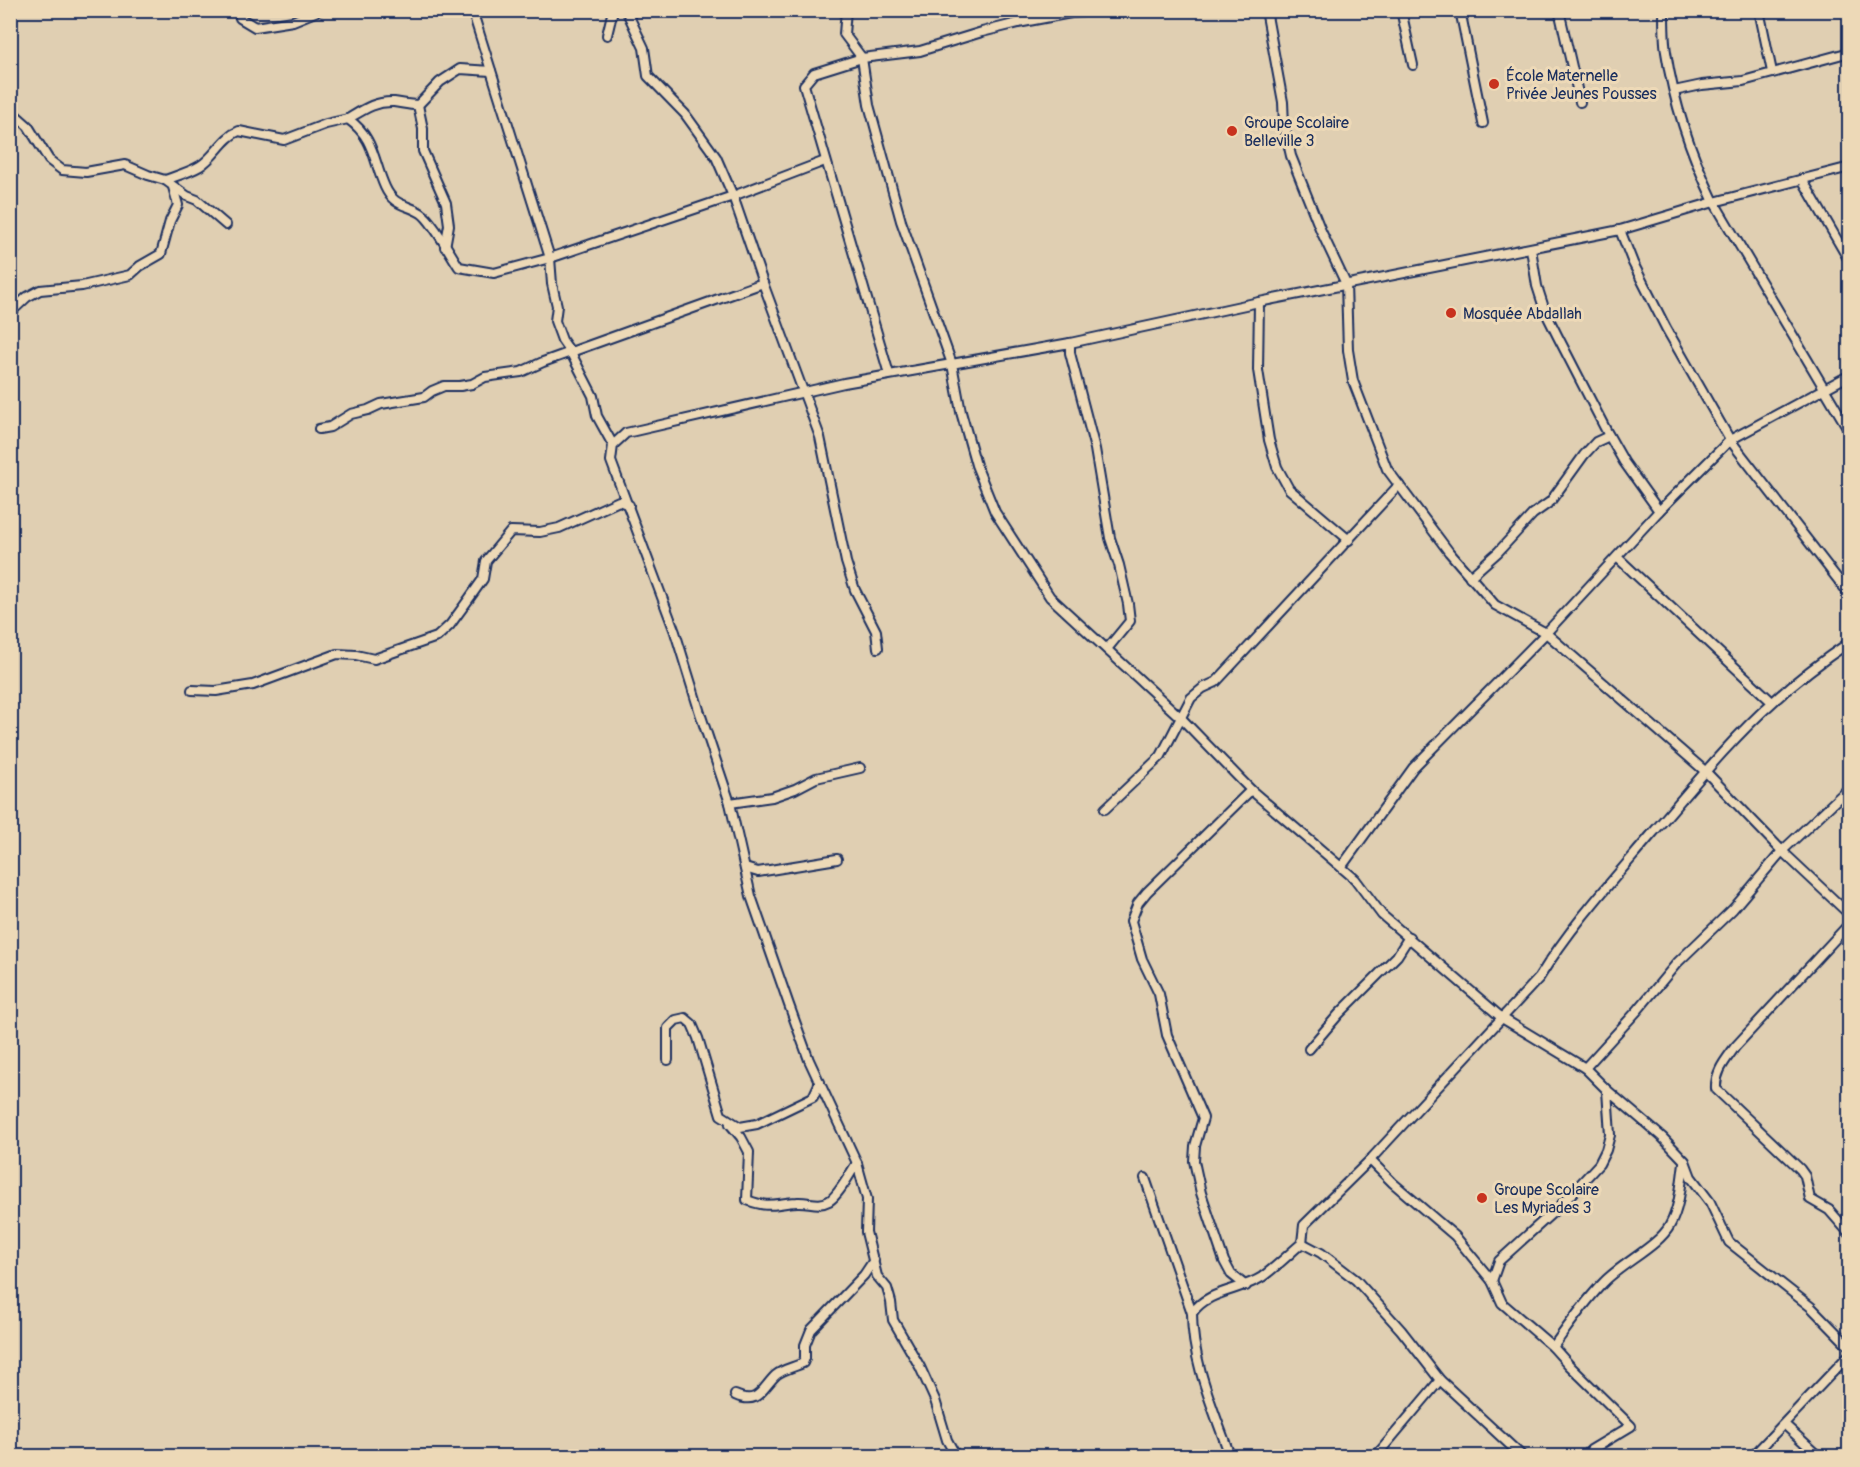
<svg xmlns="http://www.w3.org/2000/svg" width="1860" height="1467" viewBox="0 0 1860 1467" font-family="Pangolin,sans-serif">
<rect width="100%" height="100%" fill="#e0cfb2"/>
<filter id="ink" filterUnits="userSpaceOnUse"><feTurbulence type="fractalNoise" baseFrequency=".0167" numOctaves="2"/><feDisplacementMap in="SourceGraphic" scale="12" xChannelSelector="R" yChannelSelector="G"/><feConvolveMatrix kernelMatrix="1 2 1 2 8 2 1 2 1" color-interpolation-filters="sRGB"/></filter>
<g filter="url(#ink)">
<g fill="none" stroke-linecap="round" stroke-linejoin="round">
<defs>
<g id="street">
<path d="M240 10V18L255 27 293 21 320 10"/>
<path d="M472 10 550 258 552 284 557 306 555 321 562 340 571 353 593 396 597 416 613 445 611 461 675 632 700 713 730 803 751 896 789 1005 809 1060 857 1163 867 1199 866 1232 877 1276 887 1288 891 1302 893 1320 920 1367 935 1400 947 1440 956 1456"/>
<path d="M626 10 644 48 648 76 685 114 716 157 733 196 763 283 820 437 846 562 855 590 876 631 878 648"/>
<path d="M846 10 844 34 862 58 869 105 901 221 952 364 961 412 976 465 995 512 1050 597 1180 717 1251 790 1355 879 1382 915 1502 1018 1585 1068 1607 1090 1662 1137 1685 1161 1691 1177 1710 1202 1729 1242 1811 1307 1850 1347"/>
<path d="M1266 10 1283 102 1284 125 1291 156 1321 231 1346 284 1348 350 1353 381 1387 469 1449 552 1495 605 1546 633 1706 772 1782 851 1850 915"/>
<path d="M1401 10 1413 65"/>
<path d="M1460 10 1483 123"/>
<path d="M1559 10 1580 102"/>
<path d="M1664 10C1664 24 1664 39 1666 52 1674 105 1691 154 1714 202L1850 432"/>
<path d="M1759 10 1772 72"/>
<path d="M607 35 613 10"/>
<path d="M1674 91 1702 85 1743 81 1850 52"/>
<path d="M418 105 423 129V151L446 203 449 225 445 247"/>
<path d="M10 110 28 126 49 160 62 170 86 172 125 165 148 175 165 180 187 196 197 200 226 225"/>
<path d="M348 119C363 110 375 101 394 102 402 103 409 105 418 105L440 82 460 69 491 71"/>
<path d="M1802 179 1850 262"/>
<path d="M165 180C176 176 190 172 200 166 215 157 223 137 239 131L284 140 326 124 348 119C375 138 373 161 385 187 394 207 407 204 421 213 432 220 451 255 459 267L494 273 550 258 733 196 825 161"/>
<path d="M1620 230 1633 263 1666 328 1730 440 1850 595"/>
<path d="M1531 249 1537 286 1545 311 1557 335 1607 432 1624 462 1659 511"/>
<path d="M1259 302 1258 370 1269 440 1277 467 1289 489 1349 540"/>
<path d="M10 313 27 297 40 290 82 286 130 275 140 266 161 254 170 221 178 205 173 187"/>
<path d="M1070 343V353L1095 449 1110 538 1119 565 1128 604 1130 621 1107 649"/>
<path d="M889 374 804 85 814 73 862 58 920 51 982 32 1018 23 1071 13 1109 10"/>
<path d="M319 429 330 427 351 414 368 410 381 404 424 397 432 391 444 386H460L472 384 485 377 521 372 543 362 763 283"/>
<path d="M613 445 626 433 844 383 1070 343 1259 302 1620 230 1714 202 1850 167"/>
<path d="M1617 557 1772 702"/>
<path d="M1470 577 1498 552 1533 514 1550 502 1584 455 1596 442 1609 436"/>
<path d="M192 690 216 691 253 685 337 654 356 655 374 659 437 637 450 625 466 603 483 579 486 561 511 531 540 532 559 528 619 501 629 505"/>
<path d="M730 803 772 797 795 789 816 778 860 768"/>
<path d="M1105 809 1161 756 1191 698 1203 688 1216 682 1399 485"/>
<path d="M1342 866 1413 768 1546 633 1659 511 1730 440 1850 375"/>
<path d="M745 868 758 872 837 859"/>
<path d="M1850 923 1735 1047C1725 1061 1715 1072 1716 1089L1800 1169 1805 1176 1810 1199 1829 1210 1850 1234"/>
<path d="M1309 1049 1339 1014 1397 956 1409 937"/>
<path d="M668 1060V1028L676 1020 685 1018 692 1024 698 1038 721 1115 740 1127 757 1124 813 1097 820 1082"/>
<path d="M1585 1068 1637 1011 1677 963 1733 909 1782 851 1850 787"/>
<path d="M730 1124 741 1137 749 1152 747 1200C770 1209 775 1203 797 1202 809 1201 818 1207 829 1201 839 1195 850 1173 857 1163"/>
<path d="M1370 1160 1393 1183 1455 1236 1492 1281 1502 1303 1553 1347 1570 1366 1631 1426 1591 1450 1585 1456"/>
<path d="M1145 1178 1192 1313C1192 1363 1214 1410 1230 1456"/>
<path d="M1302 1243 1321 1253 1356 1280 1401 1330 1440 1380 1522 1456"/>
<path d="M1492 1281 1499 1261 1562 1204 1599 1164 1606 1150 1610 1135 1607 1090"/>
<path d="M1246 1286 1231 1274 1224 1261 1201 1193 1194 1161 1195 1146 1203 1118 1167 1035 1159 994 1142 959 1131 921 1138 903 1147 892 1251 790"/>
<path d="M1192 1313C1208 1290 1240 1291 1262 1277 1276 1267 1289 1254 1302 1243L1304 1225 1370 1160 1539 978C1571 926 1612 881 1651 835 1690 790 1730 740 1774 701 1798 679 1823 660 1850 642"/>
<path d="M1553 1347C1569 1325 1585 1301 1604 1282 1621 1264 1660 1245 1670 1225 1680 1207 1681 1183 1684 1163"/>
<path d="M735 1395C759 1406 762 1388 776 1375 783 1369 795 1367 803 1363L805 1358V1345L811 1330 864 1275 874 1260"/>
<path d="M1785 1425 1819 1456"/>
<path d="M1376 1456 1440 1380"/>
<path d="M1753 1456 1850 1354"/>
</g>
</defs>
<use href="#street" stroke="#1b2f5e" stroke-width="12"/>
<use href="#street" stroke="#edd9b7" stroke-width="8"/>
</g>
</g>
<g fill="#c8321e" stroke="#edd9b7" stroke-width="2">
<circle cx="1494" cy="84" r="6"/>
<circle cx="1232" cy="131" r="6"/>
<circle cx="1451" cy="313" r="6"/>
<circle cx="1482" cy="1198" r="6"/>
</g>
<g text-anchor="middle" stroke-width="6" stroke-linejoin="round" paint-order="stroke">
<g font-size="16" fill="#1b2f5e" stroke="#edd9b7" text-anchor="start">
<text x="1506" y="81">École Maternelle<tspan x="1506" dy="18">Privée Jeunes Pousses</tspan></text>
<text x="1244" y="128">Groupe Scolaire<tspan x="1244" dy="18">Belleville 3</tspan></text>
<text x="1463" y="319">Mosquée Abdallah</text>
<text x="1494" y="1195">Groupe Scolaire<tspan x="1494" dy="18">Les Myriades 3</tspan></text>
</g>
</g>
<rect width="1860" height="1467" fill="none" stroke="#edd9b7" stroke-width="36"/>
<rect x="18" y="18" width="1824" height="1431" fill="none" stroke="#1b2f5e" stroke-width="2" filter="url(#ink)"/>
</svg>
